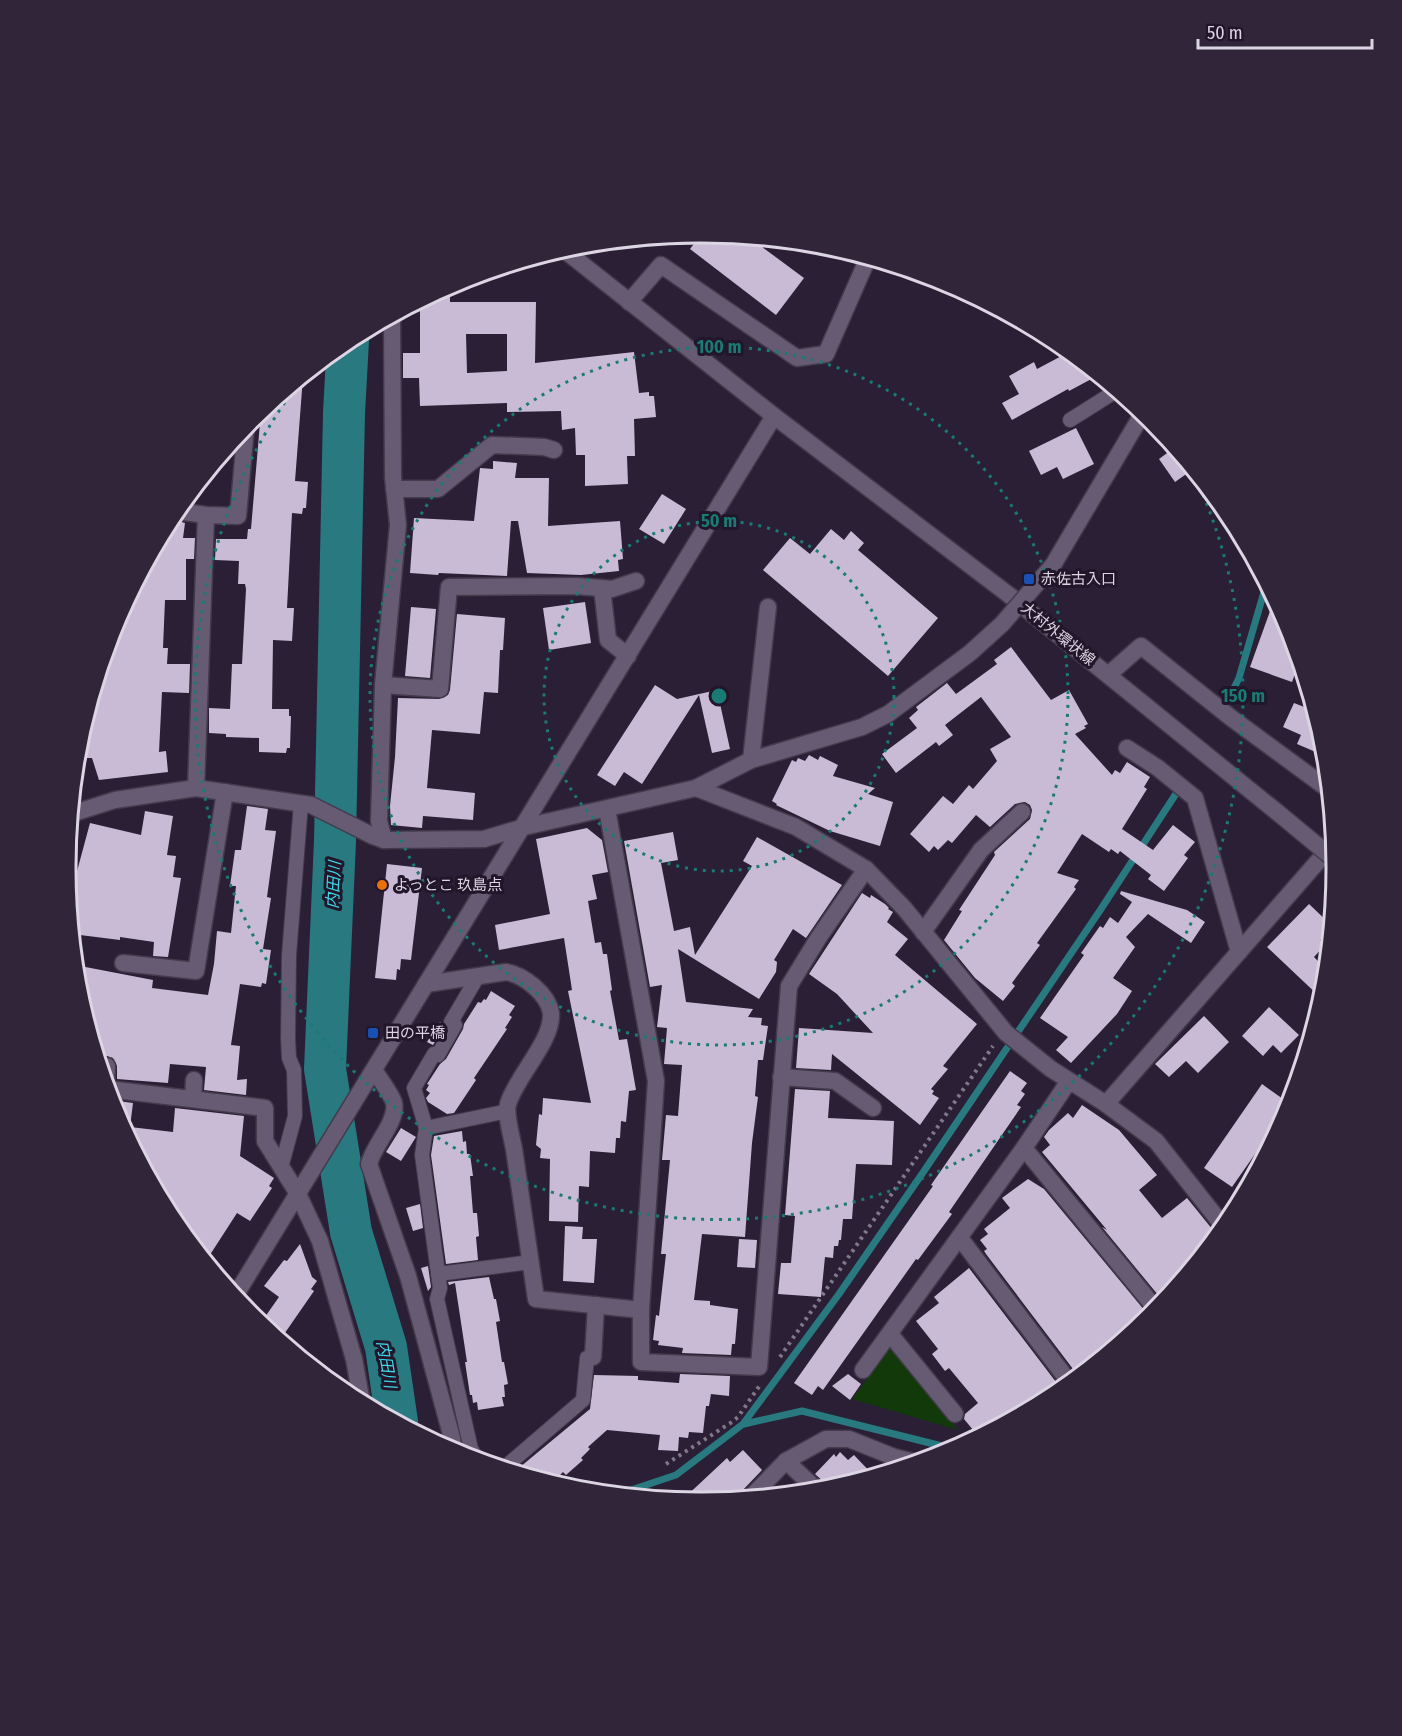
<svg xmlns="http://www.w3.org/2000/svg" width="1402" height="1736" viewBox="0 0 1402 1736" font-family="'Fira Sans Condensed','Noto Sans JP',sans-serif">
<rect width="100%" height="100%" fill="#2a1f34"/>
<path fill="#113909" d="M891 1347 958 1430 852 1399Z"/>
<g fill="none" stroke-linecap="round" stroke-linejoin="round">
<g stroke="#297981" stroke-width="7">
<path d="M1227 702 1239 678 1266 585"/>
<path d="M744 1424 802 1411 954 1449"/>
<path d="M623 1495 628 1491 676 1475 743 1424 839 1294 924 1171 1101 909 1181 786"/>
</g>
<path stroke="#297981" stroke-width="42" d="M348 340 344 413 335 841 325 1069 351 1232 386 1347 397 1422"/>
</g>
<g fill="#c9bbd6" fill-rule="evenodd">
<path d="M702 233 750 238 804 278 776 315 690 249Z"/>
<path d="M450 285V302H536L535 363 634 352 639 393 649 392V396H654L656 417 634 419 635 456H627L628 484 585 486V455H576L575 428 562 430 561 411 507 412V403L420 406 419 378H403V353H420V302ZM466 334H507V371L467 373Z"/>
<path d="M1069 352 1097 376 1069 391 1068 389 1012 420 1002 403 1019 394 1009 376 1034 362 1037 369Z"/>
<path d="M303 377 295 481 308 482 306 508H303L302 514 292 513 287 608H294L292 641 273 640 272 709H289V716H291L290 748H287L286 753 259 752V738L226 737V734L209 733V708L230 709 232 664H242L246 589 245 584H238L239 561 215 560 216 539H247L248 529H251L261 411Z"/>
<path d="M1076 428 1094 464 1063 479 1057 467 1041 475 1029 451Z"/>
<path d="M1174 448 1192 470 1175 482 1159 459Z"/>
<path d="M493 461 517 463 515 478H549L548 526 620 521 623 559 618 560 619 571 581 575 527 573 518 521H511L507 576 439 573 438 575 410 573 414 518 474 521 480 468 493 469Z"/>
<path d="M662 494 686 509 664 544 639 529Z"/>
<path d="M171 519 185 523 183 538H195L194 559H186V600H165L163 648H168L167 664H190L189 693 162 692 159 752 166 751 168 772 99 780 92 758H77L78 743 114 625Z"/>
<path d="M831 529 844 540 851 531 864 543 858 550 938 618 888 676 763 570 790 538 810 554Z"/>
<path d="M1274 600 1288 625 1299 663 1292 682 1250 667Z"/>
<path d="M585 602 591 643 549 650 543 608Z"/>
<path d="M411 607 436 609 430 678 405 676Z"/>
<path d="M457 614 505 618 503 650H500L498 693 484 692 480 734 432 730 427 788 475 793 473 820 423 816 422 828 391 825 390 806 395 757 398 698 439 699 448 695 450 690Z"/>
<path d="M1011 647 1051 700 1069 690 1088 724 1084 726 1086 728 1075 734 1112 775 1115 770 1120 773 1127 762 1150 777 1144 787 1147 789 1122 829 1153 850 1173 825 1195 842 1184 855 1188 858 1164 891 1148 879 1151 875 1120 851 1118 854 1111 849 1109 852 1082 834 1057 873 1079 880 1074 887 1076 889 1037 943 1040 945 1012 983 1015 986 1003 1001 975 978 944 940 962 911 959 910 995 855 994 852 1030 819 1032 810 1030 805 1025 802 1015 804 990 827 976 815 952 843 948 840 938 850 934 846 929 852 910 834 943 796 953 804 969 785 973 789 997 761 990 749 1011 737 981 697 945 725 953 735 939 746 936 742 896 773 882 754 917 728 909 718 918 710 916 707 947 683 956 694 997 664 994 660Z"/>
<path d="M655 685 677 699 717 690 730 749 712 753 699 695 642 784 624 772 615 786 597 775Z"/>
<path d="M1294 703 1312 710 1313 708 1324 744 1325 756 1297 744 1301 735 1283 727Z"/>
<path d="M809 755 818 760 820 756 838 765 833 776 875 788 868 794 893 802 880 846 830 831 776 805 777 804 772 801 792 760 796 762 798 758 805 761Z"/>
<path d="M247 806 268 809 265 830 276 831 267 897 271 898 263 949 271 950 266 984 262 983 261 987 240 984 231 1045 240 1046 237 1080 247 1079 246 1095 204 1090 206 1067 170 1064 168 1083 117 1079V1066L113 1058 107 1056 99 1060 78 992 75 965 153 980 152 988 208 995 214 964 217 931 231 933 236 886H230L235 850H241Z"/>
<path d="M145 811 173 816 167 855 176 856 173 877 181 878 168 957 153 956 154 942 120 937V940L72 934 69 901 90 823 141 835Z"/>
<path d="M587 828 602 840 608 872 592 875 597 899 588 901 595 943 601 942 603 954H607L612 990 610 991 619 1040 627 1039 636 1090 629 1091 626 1122 621 1121 620 1138H616L615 1153 590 1151 589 1187 579 1186 578 1222 549 1221 550 1159 540 1158 541 1149 536 1145 539 1114 542 1115 543 1098 591 1103 568 991 572 990 564 938 499 950 495 925 550 914 536 839Z"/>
<path d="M673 832 678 860 661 863 674 931 690 927 695 955 752 866 743 861 757 837 842 885 806 938 793 929 774 960 777 962 776 972 759 999 678 949 686 1002 753 1009 748 1017 762 1018 761 1025 768 1026 763 1060H758L755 1096 758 1097 752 1143 745 1237 702 1234 694 1300 710 1301V1305L738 1309 735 1344H732L731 1355 682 1353 683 1348 658 1345 659 1341 653 1340 656 1315 659 1316 666 1254H661L670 1160H662L666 1115 678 1116 682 1065 664 1064 667 1028 657 1027 662 985 650 987 624 841Z"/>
<path d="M387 864 422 868 411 960 401 959 400 970 397 969 396 980 375 978Z"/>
<path d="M1121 891 1187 910 1205 922 1191 943 1148 914 1126 937 1135 947 1113 978 1132 991 1117 1014 1071 1063 1056 1050 1068 1037 1040 1018 1084 955 1081 953 1100 926 1103 928 1110 917 1118 923 1132 902 1120 894Z"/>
<path d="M862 893 870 898 871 895 885 904 889 908 888 909 893 912 887 922 908 939 895 955 977 1024 943 1066 948 1069 931 1089 934 1091 932 1094 939 1098 920 1125 832 1054 831 1070 796 1068 799 1028 873 1033 837 994 809 974Z"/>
<path d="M1309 904 1330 924V930L1320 940 1325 945 1314 957 1326 969 1322 999 1267 947Z"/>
<path d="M491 991 515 1006 509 1015 512 1017 505 1028 507 1029 474 1078 476 1080 454 1113 447 1114 428 1102 426 1098 430 1093 426 1090 429 1085 427 1084 440 1064 446 1059 463 1029 464 1024 478 1002 481 1003 484 999 486 1000Z"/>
<path d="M1269 1007 1299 1035 1281 1053 1273 1045 1263 1056 1242 1036Z"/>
<path d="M1204 1016 1229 1042 1198 1073 1186 1061 1169 1077 1155 1064Z"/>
<path d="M440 1022 444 1027 433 1045 427 1042Z"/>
<path d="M1010 1071 1027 1083 1021 1091 1025 1094 1017 1105 1021 1107 949 1212 952 1214 918 1260 916 1259 823 1390 818 1386 812 1395 794 1383 933 1186 931 1185Z"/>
<path d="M1262 1084 1290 1104 1232 1187 1204 1168Z"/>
<path d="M795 1089 830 1091 828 1118 894 1121 892 1165 856 1164 852 1219H843L841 1240H839L838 1246H834L833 1258 825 1257 821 1297 778 1294 781 1263H791L795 1216 785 1215Z"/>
<path d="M111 1100 133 1103 130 1127 173 1132 175 1108 244 1116 240 1156 274 1178 269 1186 272 1188 250 1221 237 1213 206 1261 173 1221 114 1111Z"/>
<path d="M1082 1105 1119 1130 1157 1175 1139 1190 1162 1218 1187 1198 1217 1235 1163 1301 1102 1227 1107 1230 1042 1152 1050 1145 1044 1137 1049 1130 1068 1113 1073 1118Z"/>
<path d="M401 1128 416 1137 401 1161 386 1152Z"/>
<path d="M462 1131 463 1142 466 1141 467 1154H470L473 1176H470L473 1213H477L479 1236 476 1237 478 1260 446 1264 431 1155 434 1136Z"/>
<path d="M1028 1179 1044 1189 1150 1317 1087 1369 1082 1362 1073 1369 986 1254 984 1251 987 1249 980 1240 988 1234 984 1229 1010 1208 1002 1198Z"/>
<path d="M420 1204 423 1228 413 1231 406 1208Z"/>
<path d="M565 1226 583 1227 582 1239H597L594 1283 563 1281Z"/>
<path d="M739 1239 757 1240 755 1268 737 1267Z"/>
<path d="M300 1244 312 1277 317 1281 311 1289 314 1291 280 1340 260 1324 279 1297 264 1286 284 1260 287 1261Z"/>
<path d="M428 1266 431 1287 428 1291 421 1268Z"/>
<path d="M969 1268 1056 1382 1046 1390 1052 1397 978 1436 964 1419 965 1414 978 1403 949 1368 945 1371 932 1354 938 1349 916 1321 939 1303 934 1297Z"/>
<path d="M489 1277 494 1299H496L500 1321 496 1322 502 1362H504L508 1384 504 1385 505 1397H502L504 1406 478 1410 477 1402 473 1403 472 1395H470L465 1362H467L455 1283 449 1285 448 1282Z"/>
<path d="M680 1374 730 1376 729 1396 711 1394 709 1406H706L703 1433 689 1432 688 1438 679 1437 678 1451 658 1450 660 1435 607 1430 588 1447 590 1449 581 1458 583 1460 566 1475 563 1472 552 1483 514 1472 590 1409 594 1375 638 1376V1380L679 1383Z"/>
<path d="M848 1374 861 1384 850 1400 832 1386Z"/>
<path d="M743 1450 762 1470 742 1491 740 1499 701 1503 681 1501 727 1458 730 1462Z"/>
<path d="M840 1452 848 1460 854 1455 874 1476 828 1490 825 1483 815 1474 834 1454 836 1457Z"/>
<path d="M777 1486 785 1495 766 1497Z"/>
</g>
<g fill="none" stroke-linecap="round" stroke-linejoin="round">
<defs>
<g id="service">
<path d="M1070 420 1116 391"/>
<path d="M478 976 451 1022 455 1025 438 1055 434 1054 414 1088 426 1128 422 1155 440 1288 437 1299 471 1449 478 1461"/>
<path d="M426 1128 508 1111"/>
<path d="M281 1168 295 1116 294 1070 289 1058 288 1039 289 955 301 803"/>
<path d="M438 1274 531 1262"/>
<path d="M504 1468 583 1400 587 1358 593 1357"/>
</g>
<g id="minor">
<path d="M629 302 661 265 797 358 826 354 868 258"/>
<path d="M394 489H438L492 445 544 447 554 450"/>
<path d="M177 511 206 515 238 516 246 426"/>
<path d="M602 588 608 640 628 656"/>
<path d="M1108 675 1141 646 1230 717 1328 789"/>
<path d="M383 685 440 689 449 587 577 586 612 589 636 581"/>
<path d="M1127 748 1158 768 1195 798 1239 952"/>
<path d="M751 760 768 607"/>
<path d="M196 788 206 515"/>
<path d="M696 788 796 827 866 869 904 908 1006 1033 1051 1069 1106 1104 1156 1141 1224 1227"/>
<path d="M607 809 656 1081 641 1310V1362L759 1367 789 986 819 937 866 869"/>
<path d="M71 814 115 800 196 788 311 805 373 836 384 840 484 839 524 827"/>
<path d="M384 840 379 821 383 685 398 525 393 477 392 317"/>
<path d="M923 932 981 850 1022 812"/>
<path d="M123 963 196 971 225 792"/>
<path d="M426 984 506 972C524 975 548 994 551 1013 553 1041 517 1075 508 1104 505 1113 512 1138 514 1149 521 1199 529 1249 536 1299L641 1310"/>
<path d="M374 1070C379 1078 392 1095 394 1103 398 1121 373 1146 369 1164L408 1276 452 1438 454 1453"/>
<path d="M781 1077 835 1081 873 1108"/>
<path d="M106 1082 107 1066"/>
<path d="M108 1089 265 1108V1141L298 1194 320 1241 354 1359 362 1403"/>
<path d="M193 1099 194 1080"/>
<path d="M1106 1104 1334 843"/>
<path d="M1024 1148 1156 1309"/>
<path d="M960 1238 1070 1383"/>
<path d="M890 1334 955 1414"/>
<path d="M593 1357 596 1305"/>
<path d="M863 1370 1024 1148 1069 1081"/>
<path d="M786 1461 818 1491"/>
<path d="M750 1498 786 1461 826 1439H849L894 1457 918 1463"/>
</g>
<g id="tertiary">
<path d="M1053 565 1143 413"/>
<path d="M524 827 696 788 751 760 862 727 888 714 970 653 1002 624"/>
<path d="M235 1296 774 416"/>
</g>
<path id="secondary" d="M563 249 774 416 1009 595 1277 812"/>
</defs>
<use href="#service" stroke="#433a4b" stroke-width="16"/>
<use href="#minor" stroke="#433a4b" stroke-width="19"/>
<use href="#tertiary" stroke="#433a4b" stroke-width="19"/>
<use href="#secondary" stroke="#433a4b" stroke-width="19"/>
<g stroke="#81788a" stroke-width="4" stroke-dasharray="3 4.5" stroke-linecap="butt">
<path d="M780 1357 993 1046"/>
<path d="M666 1464 732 1422 738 1417 760 1385"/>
</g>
<use href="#service" stroke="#675b73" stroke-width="14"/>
<use href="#minor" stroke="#675b73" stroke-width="16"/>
<use href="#tertiary" stroke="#675b73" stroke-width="16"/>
<use href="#secondary" stroke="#675b73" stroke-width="16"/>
<defs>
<path id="tertiary-bridge" d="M1002 624 1053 565"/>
<path id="secondary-bridge" d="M1277 812 1335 860"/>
</defs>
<use href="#tertiary-bridge" stroke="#433a4b" stroke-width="19" stroke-linecap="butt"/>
<use href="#secondary-bridge" stroke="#433a4b" stroke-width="19" stroke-linecap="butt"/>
<use href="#tertiary-bridge" stroke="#675b73" stroke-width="16"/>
<use href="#secondary-bridge" stroke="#675b73" stroke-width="16"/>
</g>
<g fill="none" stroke="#197b74" stroke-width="3" stroke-dasharray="3 6">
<circle cx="719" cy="696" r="175"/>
<circle cx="719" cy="696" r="349"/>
<path d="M1192 470A524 524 0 1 1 303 377"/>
</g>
<g fill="#1a4fb4" stroke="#21162a" stroke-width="2">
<rect x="1023" y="573" width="12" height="12" rx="3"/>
<rect x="367" y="1027" width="12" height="12" rx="3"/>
</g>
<circle fill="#e8710a" stroke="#21162a" stroke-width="2" cx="382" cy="885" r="6"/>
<g text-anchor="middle" stroke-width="6" stroke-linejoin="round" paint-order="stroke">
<g font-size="15" fill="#dcd5e3" stroke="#21162a" text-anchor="start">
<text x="1041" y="584">赤佐古入口</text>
<text x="394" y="890">よっとこ 玖島点</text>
<text x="385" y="1038">田の平橋</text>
</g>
<g font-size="15" fill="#dcd5e3" stroke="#21162a">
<text transform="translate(1058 634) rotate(39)" y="5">大村外環状線</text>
</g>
<g font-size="16" font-style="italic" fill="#3cd7e7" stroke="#21162a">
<text transform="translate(333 885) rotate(-87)" y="6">内田川</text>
<text transform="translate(387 1364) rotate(80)" y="6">内田川</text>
</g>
</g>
<path d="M0 0H1402V1736H0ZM700 243H702A624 624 0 0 1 1326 867V868A624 624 0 0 1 702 1492H700A624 624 0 0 1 76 868V867A624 624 0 0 1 700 243Z" fill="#302539" fill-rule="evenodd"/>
<path fill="none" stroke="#dcd5e3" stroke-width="3" d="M700 243H702A624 624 0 0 1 1326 867V868A624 624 0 0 1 702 1492H700A624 624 0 0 1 76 868V867A624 624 0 0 1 700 243Z"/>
<circle cx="719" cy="696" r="9" fill="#197b74" stroke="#21162a" stroke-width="3"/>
<g font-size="18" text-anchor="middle" font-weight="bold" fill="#197b74" stroke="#21162a" stroke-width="6" stroke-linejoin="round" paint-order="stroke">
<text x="719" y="353">100 m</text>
<text x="719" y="527">50 m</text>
<text x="1243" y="702">150 m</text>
</g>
<path d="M1198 39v9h174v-9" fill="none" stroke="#dcd5e3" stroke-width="3"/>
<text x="1207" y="39" font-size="18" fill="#dcd5e3" stroke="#21162a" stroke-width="4.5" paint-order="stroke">50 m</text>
</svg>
